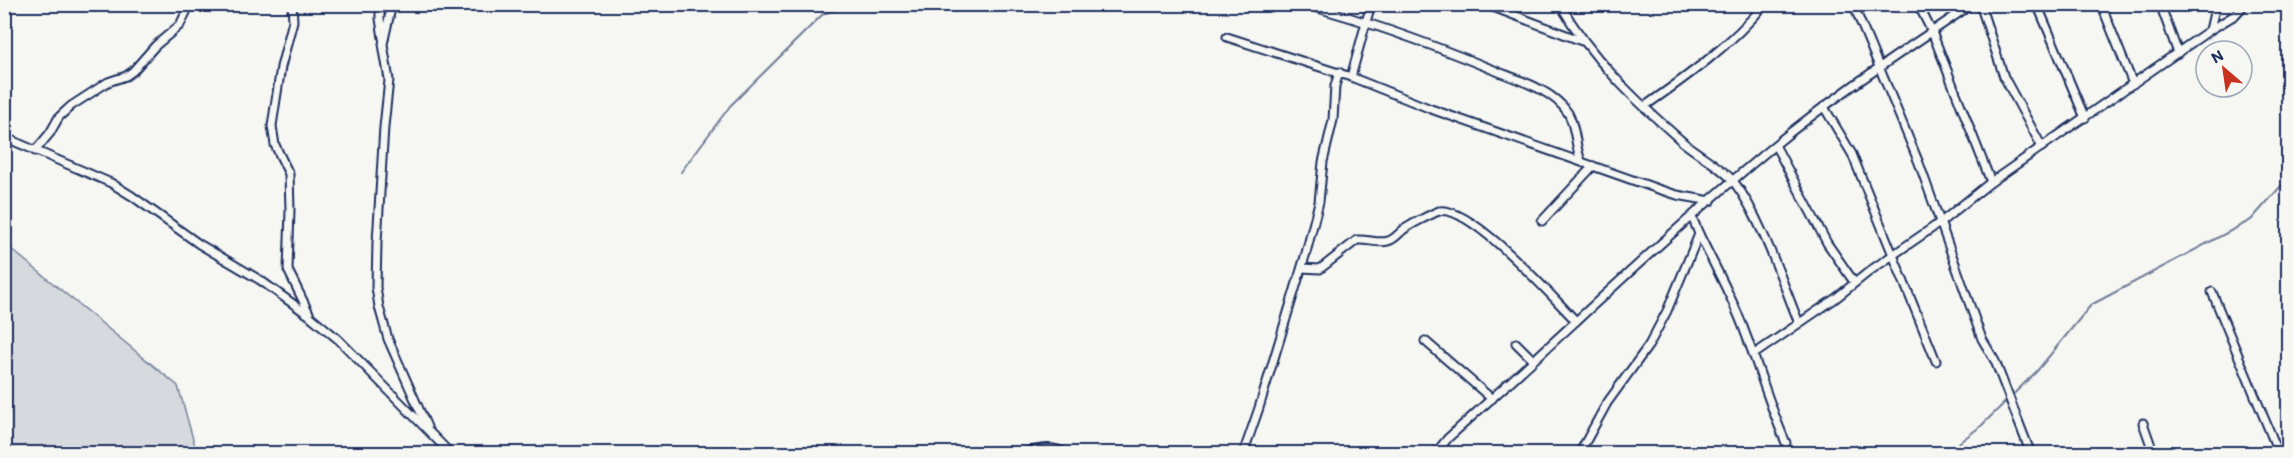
<svg xmlns="http://www.w3.org/2000/svg" width="2293" height="458" viewBox="0 0 2293 458" font-family="Itim,sans-serif">
<rect width="100%" height="100%" fill="#f6f6f2"/>
<filter id="ink" filterUnits="userSpaceOnUse"><feTurbulence type="fractalNoise" baseFrequency=".0167" numOctaves="2"/><feDisplacementMap in="SourceGraphic" scale="12" xChannelSelector="R" yChannelSelector="G"/><feConvolveMatrix kernelMatrix="1 2 1 2 8 2 1 2 1" color-interpolation-filters="sRGB"/></filter>
<g filter="url(#ink)">
<path fill="#d6d9dd" stroke="#78849e" stroke-width="1.5" d="M5 244 178 386 197 453H5Z"/>
<g fill="none" stroke-linecap="round" stroke-linejoin="round">
<g stroke="#717e99" stroke-width="2">
<path d="M1679 4 1681 9"/>
<path d="M681 172 730 106 823 14 853 4"/>
<path d="M1944 454 1981 426 2037 371 2091 305 2251 220 2288 178"/>
</g>
<defs>
<g id="street">
<path d="M292 4 293 21 281 67 272 126 275 145 289 174 290 210 288 270 309 313"/>
<path d="M380 4V19L383 38"/>
<path d="M392 4 383 44 389 80 384 127 377 242 376 287 379 307 388 339 427 427"/>
<path d="M1303 4C1367 21 1428 43 1489 68 1514 79 1552 88 1568 113 1576 127 1575 146 1581 161"/>
<path d="M1485 4 1582 41"/>
<path d="M1560 4C1591 59 1637 102 1684 143 1699 155 1723 168 1734 182 1761 217 1782 282 1799 323"/>
<path d="M1853 4 1919 163 1982 339 1995 361 2031 454"/>
<path d="M1918 4 1932 32 1991 182"/>
<path d="M1980 4 2004 77 2042 147"/>
<path d="M2037 4 2085 118"/>
<path d="M2101 4 2133 84"/>
<path d="M2160 4 2178 53"/>
<path d="M2210 30 2216 4"/>
<path d="M1227 37 1351 77 1431 109 1658 189 1677 195 1711 201"/>
<path d="M1351 77 1371 4"/>
<path d="M1645 106C1688 76 1731 45 1765 4"/>
<path d="M1824 107 1852 154 1936 361"/>
<path d="M4 137 111 183 132 196 199 244 260 280 310 316 339 340 451 454"/>
<path d="M1775 145 1827 243 1854 282"/>
<path d="M35 151 50 133 59 117 71 106 108 82 126 76 133 71 155 46 180 25 190 4"/>
<path d="M1542 221 1593 166"/>
<path d="M1699 234C1715 267 1734 300 1746 335 1760 371 1770 407 1786 443"/>
<path d="M1302 268 1320 269 1357 240C1367 239 1379 244 1388 241 1395 239 1398 234 1403 230 1410 225 1431 214 1439 211 1470 204 1553 298 1576 321"/>
<path d="M2212 292 2279 454"/>
<path d="M1425 341 1492 399"/>
<path d="M1516 343 1533 360"/>
<path d="M1753 355 1836 298 1871 270 1941 222 1991 182 2210 30 2235 15 2245 4"/>
<path d="M2143 423 2154 454"/>
<path d="M1022 453C1037 450 1053 444 1066 454"/>
<path d="M1243 454 1259 408 1306 253 1319 202 1323 162 1333 120 1335 86 1339 72"/>
<path d="M1435 454 1448 438C1558 340 1663 237 1776 144 1838 93 1906 50 1972 4"/>
<path d="M1579 454 1607 403 1649 345 1667 311 1699 234 1692 217"/>
</g>
</defs>
<use href="#street" stroke="#1b2f5e" stroke-width="11"/>
<use href="#street" stroke="#f6f6f2" stroke-width="7"/>
</g>
</g>
<rect width="2293" height="458" fill="none" stroke="#f6f6f2" stroke-width="24"/>
<rect x="12" y="12" width="2269" height="434" fill="none" stroke="#1b2f5e" stroke-width="2" filter="url(#ink)"/>
<g transform="translate(2224 69) rotate(331)"><circle r="28" fill="#f6f6f2" stroke="#9ea6b7" stroke-width="1.5"/>
<path d="M0-4.5L10 22L0 15L-10 22Z" fill="#c8321e"/>
<text y="-9" font-size="16" font-weight="bold" text-anchor="middle" fill="#1b2f5e">N</text>
</g>
</svg>
